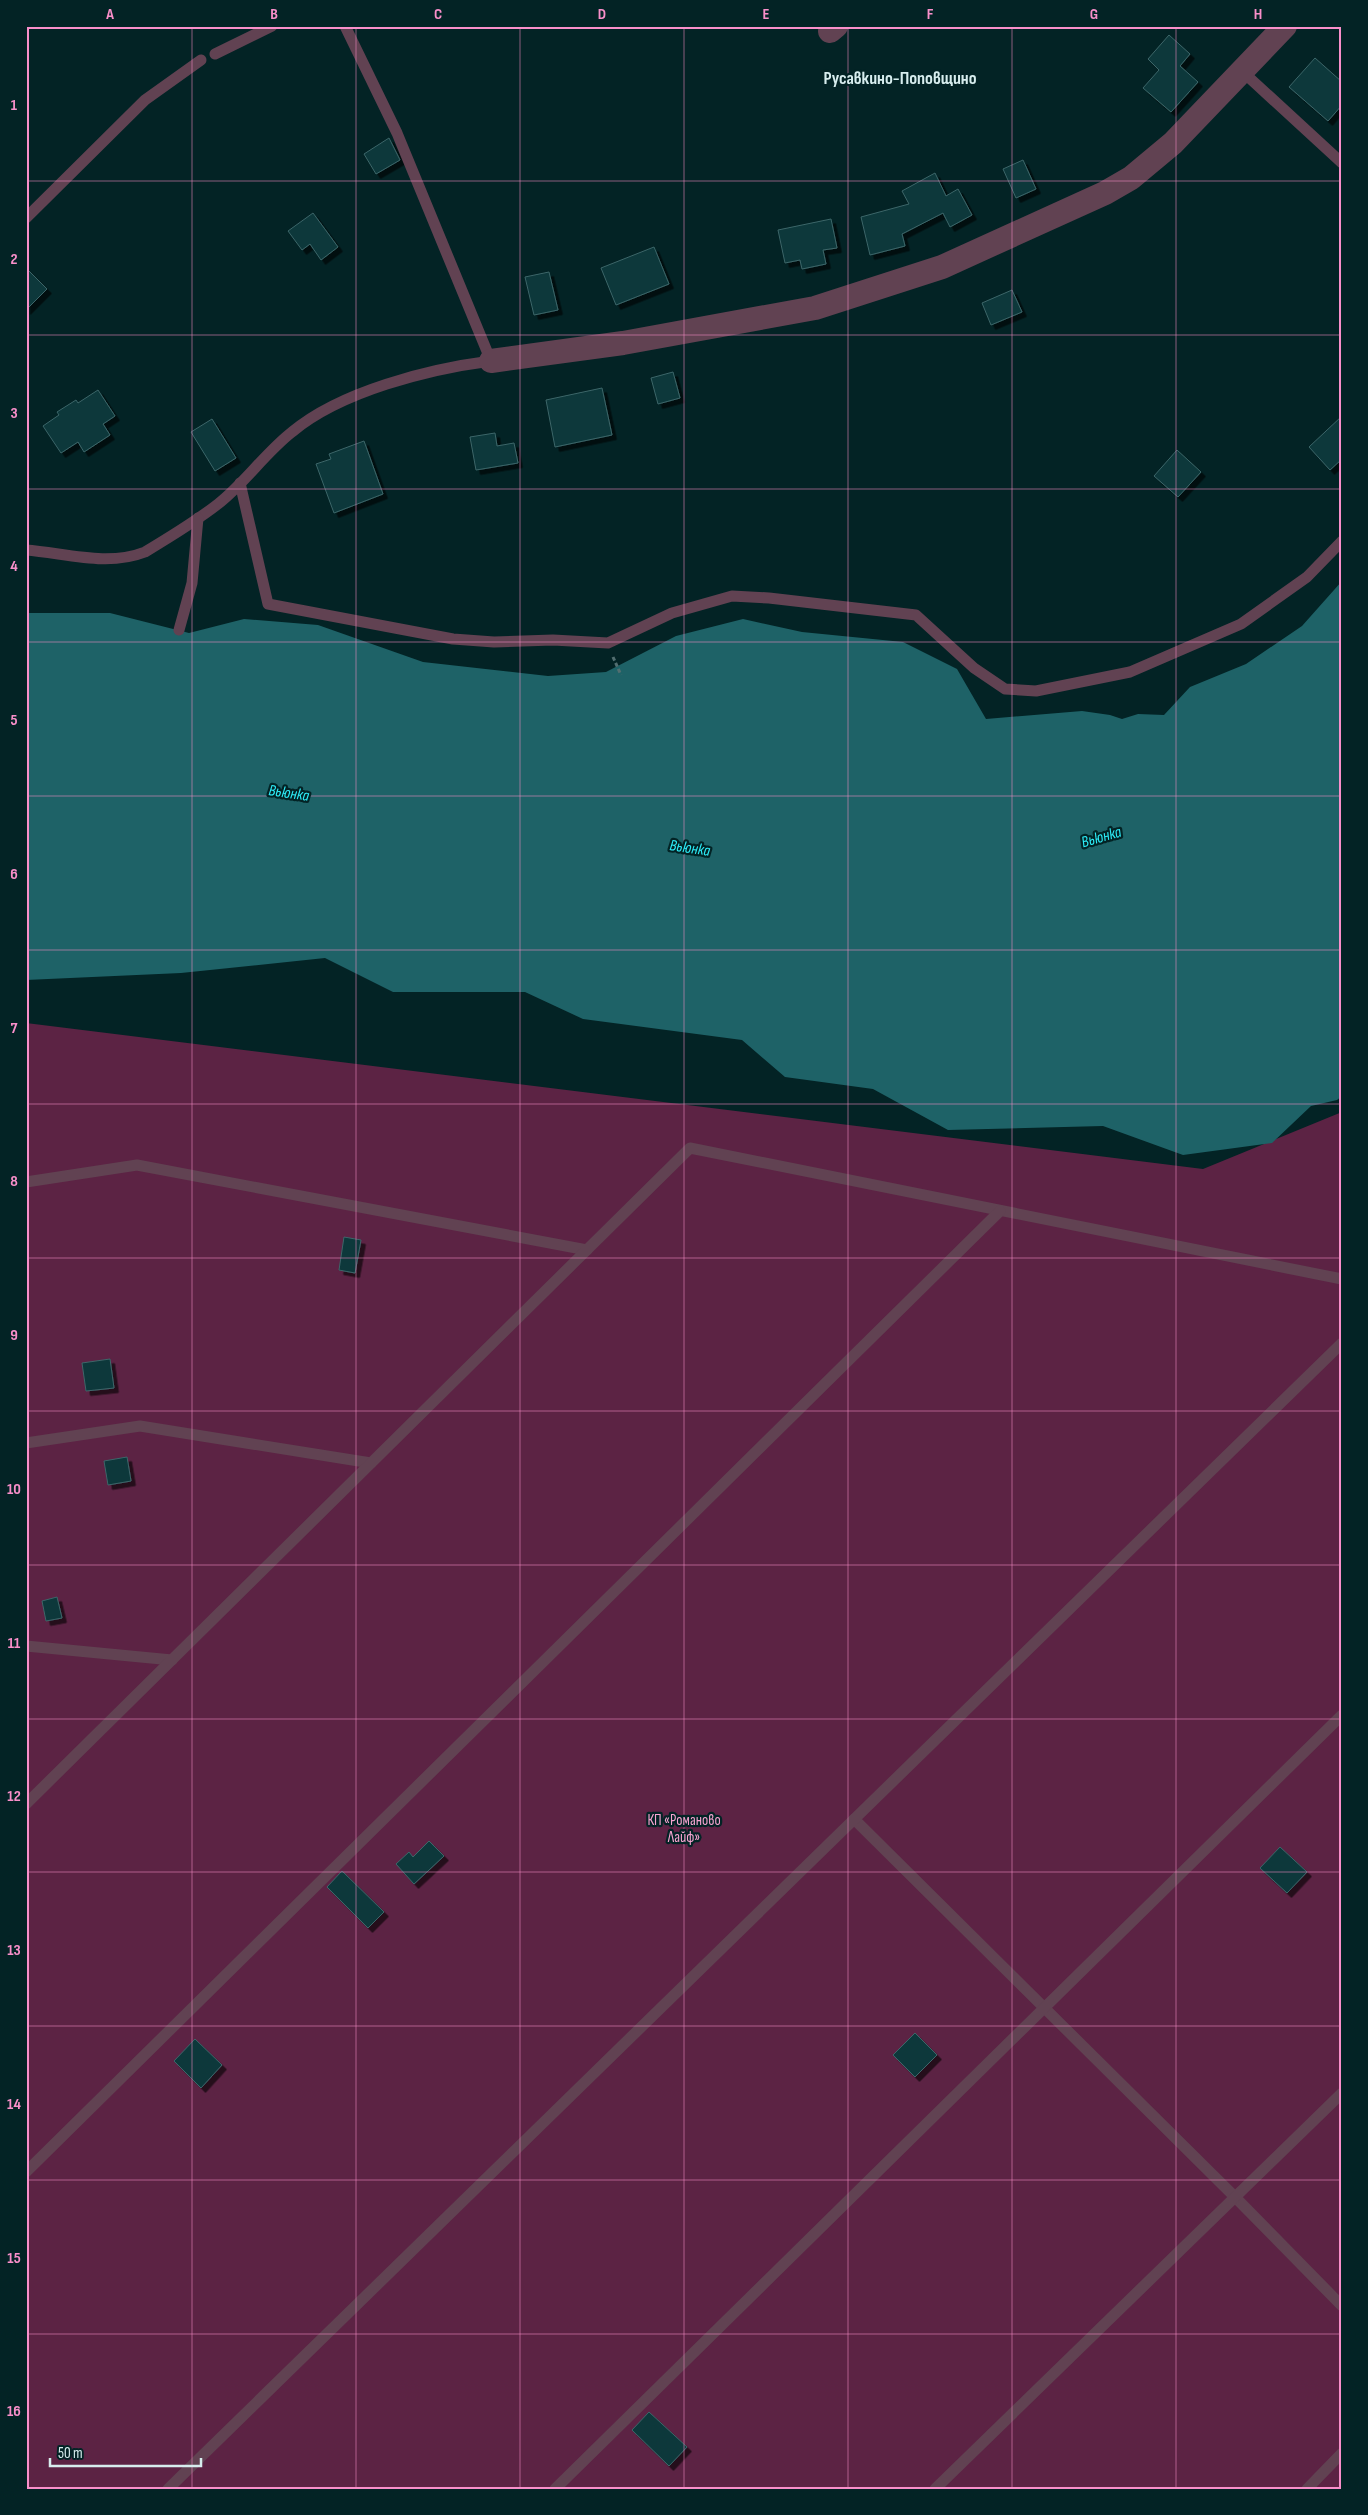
<svg xmlns="http://www.w3.org/2000/svg" width="1368" height="2515" viewBox="0 0 1368 2515" font-family="'Sofia Sans Condensed',sans-serif">
<defs>
<filter id="shadow"><feDropShadow dx="4.5" dy="4.5" stdDeviation="0" flood-color="#0009"/></filter>
</defs>
<rect width="100%" height="100%" fill="#032325"/>
<path fill="#5c2344" d="M26 1023 1203 1169 1342 1112V2489H26Z"/>
<path fill="#1e6267" d="M1342 581V1096L1337 1100 1311 1106 1272 1143 1183 1155 1103 1126 948 1130 873 1089 785 1077 742 1040 583 1019 525 992H393L325 958 181 973 26 980V613H110L189 633 244 619 318 625 423 662 548 676 606 672 676 636 743 619 802 632 903 642 957 669 986 719 1082 711 1110 715 1122 719 1138 714 1164 715 1190 687 1246 664 1302 626Z"/>
<g fill="#0b373a" stroke="#3d6669" filter="url(#shadow)">
<path d="M1169 35 1190 54 1180 66 1198 82 1171 112 1143 88 1159 70 1148 59Z"/>
<path d="M1315 58 1342 82V105L1328 121 1289 87Z"/>
<path d="M389 138 400 160 376 174 364 154Z"/>
<path d="M1023 160 1036 189 1016 198 1003 169Z"/>
<path d="M935 173 946 196 958 189 972 215 950 227 943 213 902 234 905 246 870 255 861 217 909 204 902 191Z"/>
<path d="M313 213 338 247 321 260 310 244 302 250 288 231Z"/>
<path d="M831 219 837 248 823 250 826 264 802 269 800 260 785 263 778 230Z"/>
<path d="M654 247 669 284 616 305 601 268Z"/>
<path d="M26 268 47 289 26 310Z"/>
<path d="M549 272 558 310 534 315 525 277Z"/>
<path d="M1012 290 1022 312 991 325 982 303Z"/>
<path d="M673 372 680 398 658 404 651 378Z"/>
<path d="M602 388 612 435 555 447 546 400Z"/>
<path d="M98 390 115 416 103 424 110 435 84 452 78 442 61 453 43 426 59 415 57 412 76 400 78 403Z"/>
<path d="M1342 416V459L1330 470 1309 447Z"/>
<path d="M212 419 236 458 215 471 191 432Z"/>
<path d="M495 433 497 446 514 443 518 463 476 470 470 437Z"/>
<path d="M364 441 383 494 334 513 316 464 331 459 329 454Z"/>
<path d="M1177 450 1201 472 1178 497 1154 476Z"/>
<path d="M344 1237 361 1240 355 1273 339 1270Z"/>
<path d="M110 1359 114 1388 86 1391 82 1363Z"/>
<path d="M127 1457 131 1481 108 1485 104 1461Z"/>
<path d="M57 1597 62 1618 46 1621 42 1601Z"/>
<path d="M429 1841 444 1856 414 1884 396 1864 409 1852 413 1857Z"/>
<path d="M1280 1847 1307 1872 1287 1893 1260 1868Z"/>
<path d="M342 1871 384 1912 368 1928 327 1887Z"/>
<path d="M915 2033 937 2055 915 2077 893 2055Z"/>
<path d="M195 2039 222 2065 201 2088 174 2061Z"/>
<path d="M649 2412 687 2447 669 2466 632 2430Z"/>
</g>
<g fill="none" stroke-linecap="round" stroke-linejoin="round">
<path stroke="#526e70" stroke-width="3" stroke-dasharray="4 2.5" stroke-linecap="butt" d="M613 657 621 675"/>
<g stroke="#614252" stroke-width="11">
<path d="M215 54 272 26"/>
<path d="M1243 72 1342 163"/>
<path d="M26 218 145 100 201 60"/>
<path d="M240 483 268 604 453 639 494 642 553 640 608 643 672 613 732 596 769 598 916 615 974 668 1005 689 1036 691 1130 672 1241 624 1307 577 1342 541"/>
<path d="M26 550C65 553 107 567 145 552 170 537 195 522 218 504 245 483 265 453 292 432 341 391 429 369 491 361L397 133 345 26"/>
<path d="M179 630 192 583 198 518"/>
<path d="M26 1182 137 1165 587 1250"/>
<path d="M26 1443 140 1426 371 1463"/>
<path d="M26 1646 172 1660"/>
<path d="M26 1804 690 1148 1342 1279"/>
<path d="M854 1819 1235 2197 1342 2306"/>
<path d="M26 2172 1000 1211"/>
<path d="M168 2489 1342 1343"/>
<path d="M555 2489 1342 1715"/>
<path d="M935 2489 1342 2093"/>
<path d="M1307 2489 1342 2453"/>
</g>
<g stroke="#614252" stroke-width="24">
<path d="M830 31 836 26"/>
<path d="M491 361 623 343 815 308 942 267 1105 193 1131 178 1173 143 1285 26"/>
</g>
</g>
<path fill="none" stroke="#f98fca" stroke-width="1" stroke-opacity="0.55" d="M192 26V2489M356 26V2489M520 26V2489M684 26V2489M848 26V2489M1012 26V2489M1176 26V2489M26 181H1342M26 335H1342M26 489H1342M26 642H1342M26 796H1342M26 950H1342M26 1104H1342M26 1258H1342M26 1411H1342M26 1565H1342M26 1719H1342M26 1872H1342M26 2026H1342M26 2180H1342M26 2334H1342"/>
<g text-anchor="middle" stroke-width="4.5" stroke-linejoin="round" paint-order="stroke">
<g font-size="15" fill="#f8a4d1" stroke="#032325">
<text x="684" y="1825">КП «Романово<tspan x="684" dy="17">Лайф»</tspan></text>
</g>
<g font-size="16" font-style="italic" fill="#2deef9" stroke="#032325">
<text transform="translate(289 792) rotate(8)" y="6">Вьюнка</text>
<text transform="translate(1101 836) rotate(-16)" y="6">Вьюнка</text>
<text transform="translate(690 847) rotate(8)" y="6">Вьюнка</text>
</g>
<g font-size="18" font-weight="bold" fill="#d7edee" stroke="#032325">
<text x="900" y="84">Русавкино-Поповщино</text>
</g>
</g>
<rect width="1368" height="2515" fill="none" stroke="#032325" stroke-width="55"/>
<path d="M50 2458v8h151v-8" fill="none" stroke="#d7edee" stroke-width="2.5"/>
<text x="58" y="2458" font-size="15" fill="#d7edee" stroke="#032325" stroke-width="4" paint-order="stroke">50 m</text>
<rect x="28" y="28" width="1312" height="2460" fill="none" stroke="#f98fca" stroke-width="2"/>
<g font-size="16" text-anchor="middle" font-weight="bold" fill="#f98fca">
<text x="110" y="19">A</text>
<text x="274" y="19">B</text>
<text x="438" y="19">C</text>
<text x="602" y="19">D</text>
<text x="766" y="19">E</text>
<text x="930" y="19">F</text>
<text x="1094" y="19">G</text>
<text x="1258" y="19">H</text>
<text x="14" y="110">1</text>
<text x="14" y="264">2</text>
<text x="14" y="418">3</text>
<text x="14" y="571">4</text>
<text x="14" y="725">5</text>
<text x="14" y="879">6</text>
<text x="14" y="1033">7</text>
<text x="14" y="1186">8</text>
<text x="14" y="1340">9</text>
<text x="14" y="1494">10</text>
<text x="14" y="1648">11</text>
<text x="14" y="1801">12</text>
<text x="14" y="1955">13</text>
<text x="14" y="2109">14</text>
<text x="14" y="2263">15</text>
<text x="14" y="2416">16</text>
</g>
</svg>
